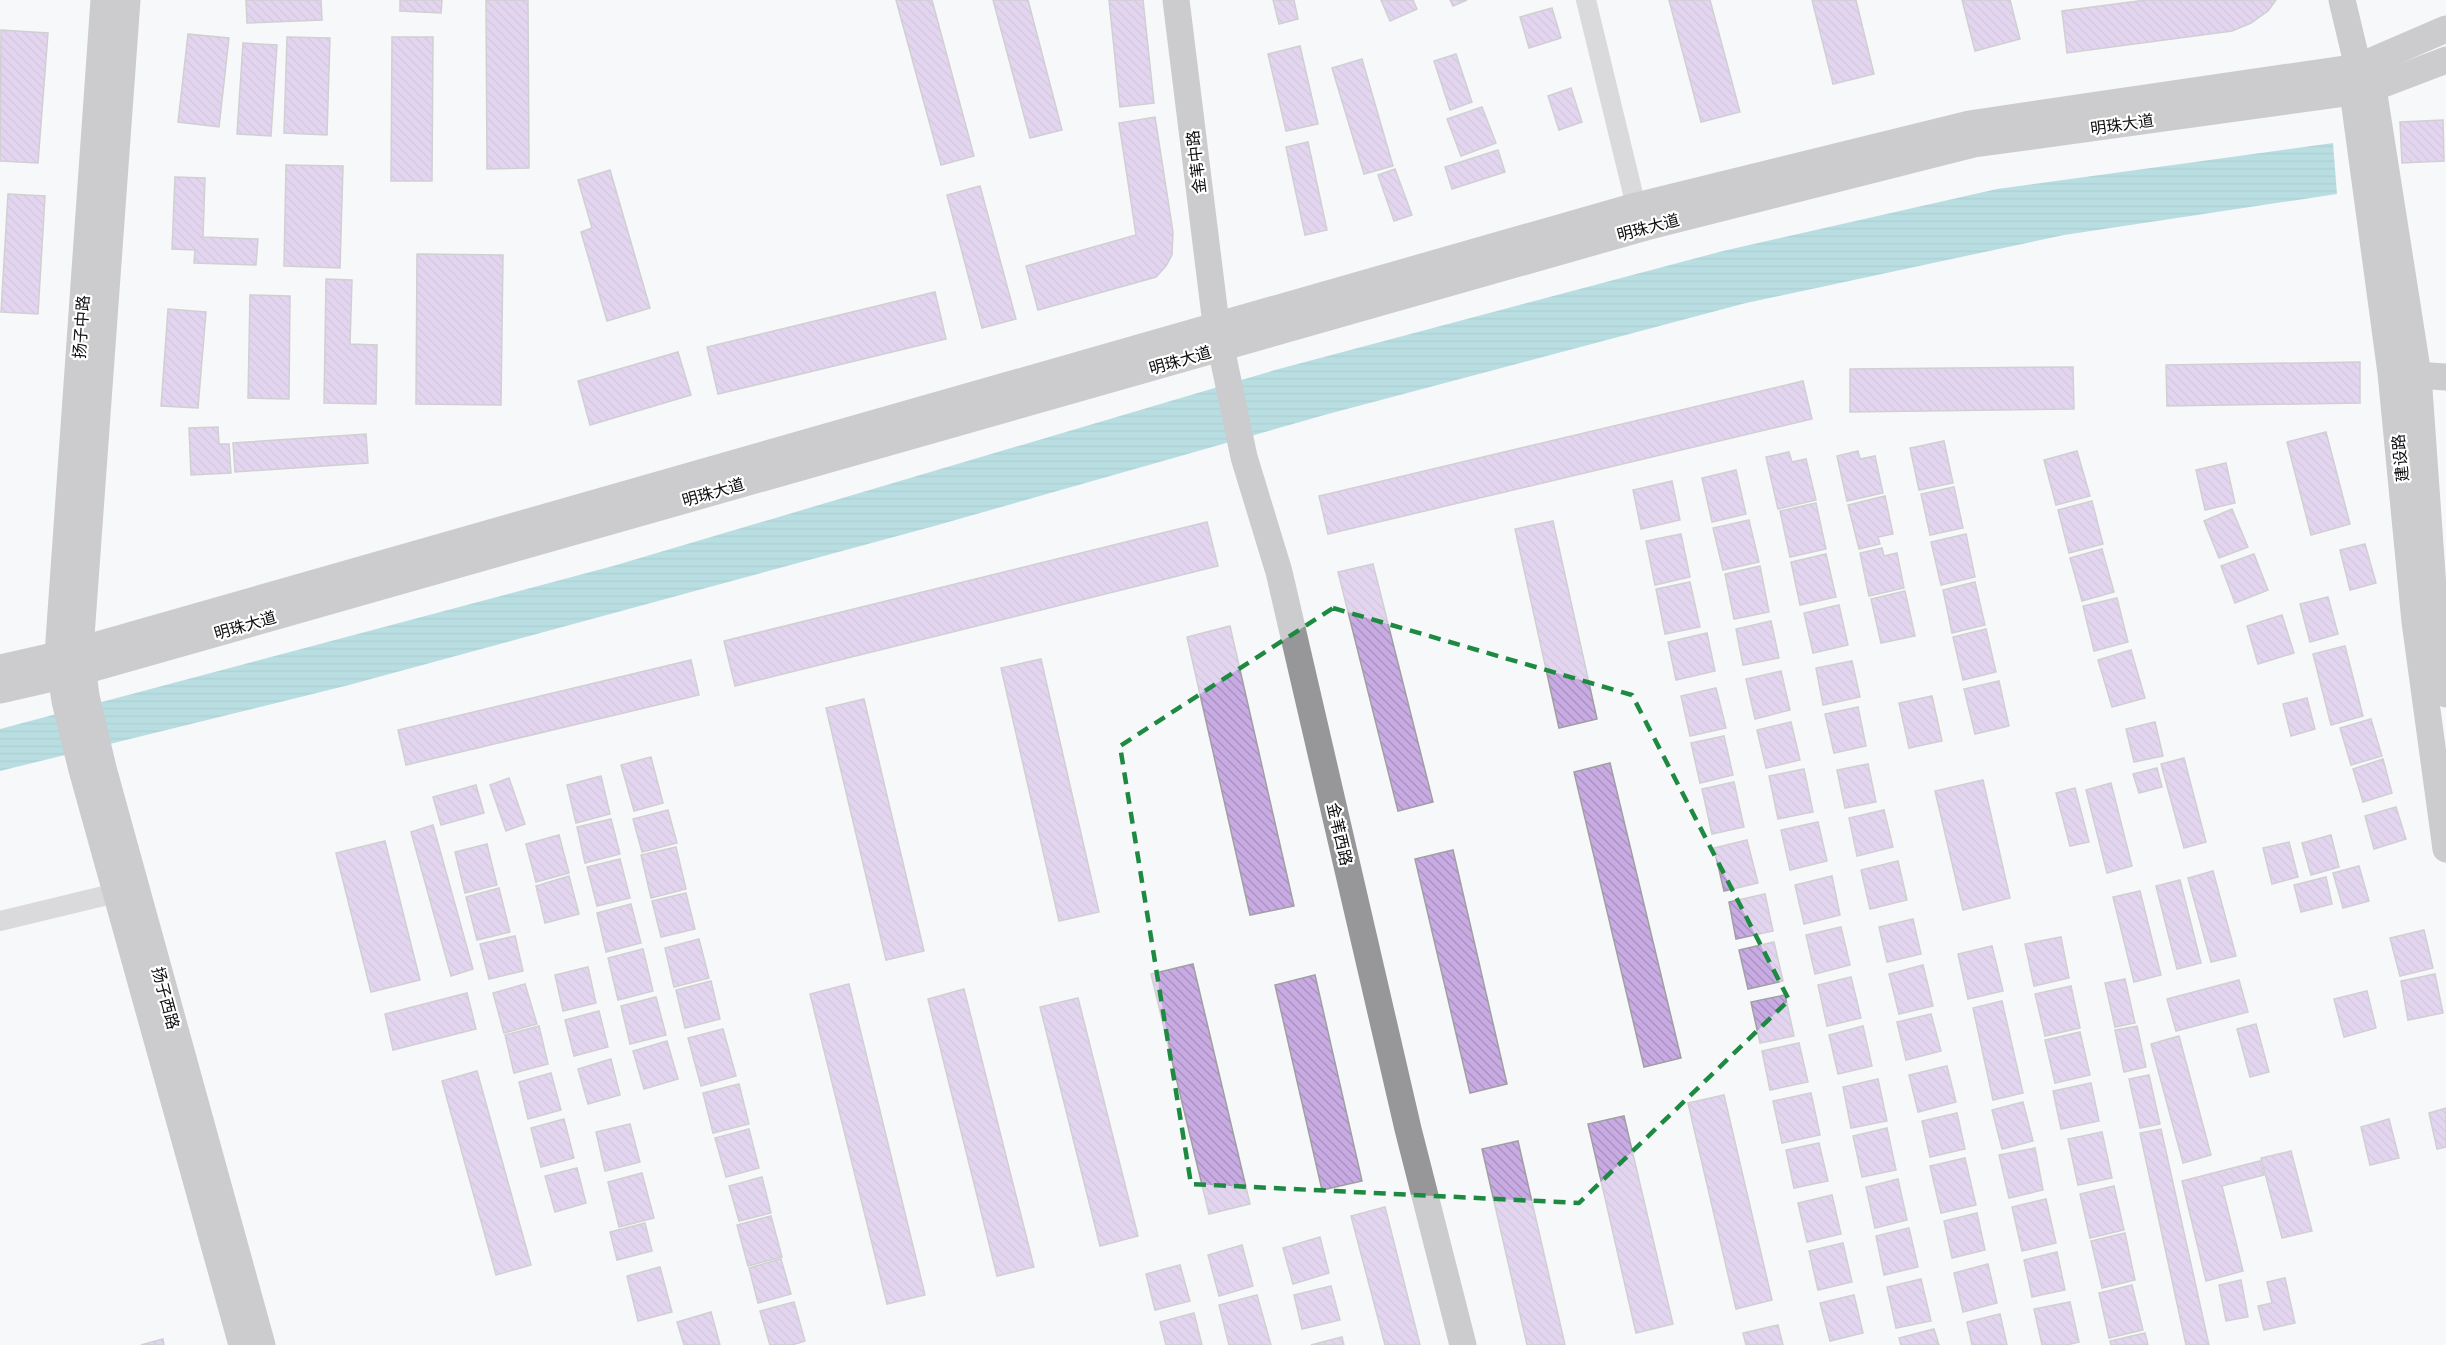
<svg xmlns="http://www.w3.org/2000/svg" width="2446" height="1345" viewBox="0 0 2446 1345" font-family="'Varela Round','Noto Sans SC',sans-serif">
<defs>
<pattern id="water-rules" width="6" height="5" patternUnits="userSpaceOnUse" patternTransform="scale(1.5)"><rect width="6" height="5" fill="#6abfc6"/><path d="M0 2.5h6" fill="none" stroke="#5ba3a9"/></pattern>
<pattern id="building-back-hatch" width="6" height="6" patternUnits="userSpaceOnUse" patternTransform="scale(1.5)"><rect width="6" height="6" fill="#c9abe3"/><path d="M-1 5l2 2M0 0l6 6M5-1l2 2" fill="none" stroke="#ab92c2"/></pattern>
</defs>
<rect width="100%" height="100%" fill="#f7f8fa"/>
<path fill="url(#water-rules)" d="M2333 143 2337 194 2064 235 1746 303 1328 414 938 525 349 685 0 771V729L613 566 1275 370 1723 251 1997 189Z"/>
<g fill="url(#building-back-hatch)" stroke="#a09fa2" stroke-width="1.5">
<path d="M246 0H321L322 20 247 23Z"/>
<path d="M400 0H442L441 13 400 11Z"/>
<path d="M486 0H528L529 168 487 169Z"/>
<path d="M896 0H932L974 156 941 165Z"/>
<path d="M993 0H1028L1062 130 1030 138Z"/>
<path d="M1109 0H1143L1154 103 1120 107Z"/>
<path d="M1273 0H1294L1298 19 1279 24Z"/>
<path d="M1381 0H1413L1417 9 1390 21Z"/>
<path d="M1450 0H1467L1453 6Z"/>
<path d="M1669 0H1710L1740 112 1701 122Z"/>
<path d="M1812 0H1856L1874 74 1833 84Z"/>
<path d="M1962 0H2010L2020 39 1975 51Z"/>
<path d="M2146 0H2276L2268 11 2251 23 2232 31 2067 53 2062 11Z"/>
<path d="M1552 8 1561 38 1529 48 1520 17Z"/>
<path d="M1 30 48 33 38 163 0 161Z"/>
<path d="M188 34 229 38 219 127 178 122Z"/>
<path d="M287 37 330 38 327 135 284 133Z"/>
<path d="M392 37H433L432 181H391Z"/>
<path d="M243 43 277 45 271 136 237 134Z"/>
<path d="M1300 46 1318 124 1286 131 1268 54Z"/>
<path d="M1456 54 1472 102 1450 110 1434 61Z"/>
<path d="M1362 59 1393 166 1364 174 1332 68Z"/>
<path d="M1571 88 1582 122 1559 130 1548 96Z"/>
<path d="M1482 107 1496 143 1461 156 1447 119Z"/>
<path d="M1155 117 1173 232 1172 255 1166 266 1156 277 1038 310 1026 266 1136 235 1119 123Z"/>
<path d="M2443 120 2444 161 2402 163 2400 122Z"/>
<path d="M1308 142 1327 230 1305 235 1286 147Z"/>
<path d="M1498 150 1505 172 1452 189 1445 167Z"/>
<path d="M286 165 343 166 340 268 284 266Z"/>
<path d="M1395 169 1412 215 1394 221 1378 175Z"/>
<path d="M610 170 650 308 607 321 581 232 592 228 578 180Z"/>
<path d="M175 177 205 178 203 237 258 239 256 265 194 263 195 250 172 249Z"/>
<path d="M980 186 1016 319 982 328 947 195Z"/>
<path d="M8 194 45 196 38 314 1 312Z"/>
<path d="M417 254 503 255 501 405 416 404Z"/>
<path d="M326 279 352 280 350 344 377 345 376 404 324 403Z"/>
<path d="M935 292 946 339 718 394 707 347Z"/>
<path d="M250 295 290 296 289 399 248 398Z"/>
<path d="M168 309 206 312 198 408 161 406Z"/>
<path d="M678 352 691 395 590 425 578 381Z"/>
<path d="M2360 362V403L2167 406 2166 365Z"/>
<path d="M2073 367 2074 409 1850 412V369Z"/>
<path d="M1803 381 1812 419 1328 534 1319 496Z"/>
<path d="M218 427 219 444H229L231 473 191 475 189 428Z"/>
<path d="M2326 432 2350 524 2311 535 2287 442Z"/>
<path d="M366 434 368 463 235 472 233 443Z"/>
<path d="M1944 441 1953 483 1919 490 1910 448Z"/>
<path d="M1858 451 1860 459 1875 456 1883 493 1847 501 1837 456Z"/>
<path d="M2077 451 2090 496 2056 505 2044 460Z"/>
<path d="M1789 452 1792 462 1806 459 1816 500 1778 509 1766 457Z"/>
<path d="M2226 463 2235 503 2205 510 2196 470Z"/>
<path d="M1736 470 1746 514 1712 522 1702 478Z"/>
<path d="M1672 481 1680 520 1641 529 1633 490Z"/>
<path d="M1954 487 1963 528 1930 535 1921 494Z"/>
<path d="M1885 496 1893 534 1878 537 1880 544 1859 549 1848 505Z"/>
<path d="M2092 501 2103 544 2069 553 2058 510Z"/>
<path d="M1816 503 1826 549 1790 557 1780 511Z"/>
<path d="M2232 509 2248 547 2219 558 2204 521Z"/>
<path d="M1749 520 1759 562 1723 570 1713 528Z"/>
<path d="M1553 521 1597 719 1559 728 1515 529Z"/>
<path d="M1207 522 1218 566 735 686 724 641Z"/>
<path d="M1681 534 1690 577 1655 585 1646 541Z"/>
<path d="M1966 534 1975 577 1941 585 1931 542Z"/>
<path d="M2365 544 2376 583 2350 590 2340 550Z"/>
<path d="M1882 548 1884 556 1897 553 1904 588 1869 596 1860 553Z"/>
<path d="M2102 549 2114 592 2082 601 2070 558Z"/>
<path d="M1826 554 1836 597 1800 605 1791 562Z"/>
<path d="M2254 554 2268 590 2235 603 2221 566Z"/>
<path d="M1373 564 1433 802 1398 811 1338 572Z"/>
<path d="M1760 566 1769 612 1734 619 1725 574Z"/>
<path d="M1690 582 1700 627 1665 634 1656 589Z"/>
<path d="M1975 582 1985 625 1952 633 1943 590Z"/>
<path d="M1905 591 1915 636 1881 643 1871 599Z"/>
<path d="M2328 597 2338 634 2310 642 2300 604Z"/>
<path d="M2117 598 2128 642 2094 651 2083 606Z"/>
<path d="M1839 605 1848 645 1813 653 1804 613Z"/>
<path d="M2282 615 2294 653 2258 664 2247 626Z"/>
<path d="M1771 621 1779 658 1743 665 1736 629Z"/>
<path d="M1230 626 1294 906 1250 915 1187 637Z"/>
<path d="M1986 629 1996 672 1963 680 1953 637Z"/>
<path d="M1707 633 1715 671 1676 680 1668 642Z"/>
<path d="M2345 646 2363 716 2331 725 2313 654Z"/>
<path d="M2131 650 2145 698 2112 707 2098 660Z"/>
<path d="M1041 659 1099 912 1059 921 1001 668Z"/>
<path d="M691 660 699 695 406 765 398 730Z"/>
<path d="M1852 661 1860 697 1823 705 1816 668Z"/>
<path d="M1781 671 1790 710 1755 719 1746 679Z"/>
<path d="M1999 681 2009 726 1975 734 1964 689Z"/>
<path d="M1716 688 1726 728 1690 736 1681 696Z"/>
<path d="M1932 696 1942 741 1909 748 1899 703Z"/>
<path d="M2307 698 2315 729 2291 736 2283 704Z"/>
<path d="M864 699 924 951 886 960 826 708Z"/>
<path d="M1858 707 1866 746 1834 753 1825 714Z"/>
<path d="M2371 719 2382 756 2351 765 2340 728Z"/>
<path d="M1791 722 1800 760 1766 768 1757 730Z"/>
<path d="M2155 722 2163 756 2134 762 2126 729Z"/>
<path d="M1724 736 1733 775 1700 783 1691 743Z"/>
<path d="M651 757 663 803 634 811 621 765Z"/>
<path d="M2184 758 2206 842 2184 848 2161 764Z"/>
<path d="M2383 759 2392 793 2363 802 2353 769Z"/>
<path d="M1610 763 1681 1058 1644 1067 1574 772Z"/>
<path d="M1868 764 1876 802 1845 808 1837 770Z"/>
<path d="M2157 768 2162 787 2139 793 2133 774Z"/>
<path d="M1804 769 1813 812 1778 819 1769 776Z"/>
<path d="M601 776 610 814 576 823 567 785Z"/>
<path d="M509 778 525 824 506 831 490 785Z"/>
<path d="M1983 780 2010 898 1963 910 1935 791Z"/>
<path d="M1734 782 1744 827 1712 834 1702 789Z"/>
<path d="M2111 783 2132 866 2107 873 2086 790Z"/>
<path d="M476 785 484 813 441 825 433 797Z"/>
<path d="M2075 788 2089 842 2070 846 2056 793Z"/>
<path d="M2396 807 2406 839 2374 849 2365 816Z"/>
<path d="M668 810 677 843 642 852 633 819Z"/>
<path d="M1884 810 1893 847 1857 856 1849 818Z"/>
<path d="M611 819 620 854 585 863 577 827Z"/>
<path d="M1818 822 1827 861 1790 870 1781 830Z"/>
<path d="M433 825 473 969 451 976 411 832Z"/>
<path d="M559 835 569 873 536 882 526 844Z"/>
<path d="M2331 835 2339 867 2311 875 2302 843Z"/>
<path d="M1747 840 1758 883 1724 891 1714 848Z"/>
<path d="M385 841 420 980 371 992 336 853Z"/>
<path d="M2289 842 2298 877 2272 884 2263 848Z"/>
<path d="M487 844 497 885 465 893 455 852Z"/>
<path d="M676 847 686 889 651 898 641 855Z"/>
<path d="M1453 850 1507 1084 1470 1093 1415 859Z"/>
<path d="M620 859 630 898 597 906 587 867Z"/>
<path d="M1898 861 1907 900 1870 909 1861 870Z"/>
<path d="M2359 866 2369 901 2343 908 2333 873Z"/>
<path d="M2213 871 2236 956 2211 962 2188 878Z"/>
<path d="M569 876 579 914 545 923 536 886Z"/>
<path d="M1832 876 1840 915 1804 924 1795 885Z"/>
<path d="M2326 877 2332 904 2301 912 2294 885Z"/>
<path d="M2180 880 2201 963 2177 969 2156 886Z"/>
<path d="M499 888 510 932 477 940 466 897Z"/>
<path d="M2140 891 2161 975 2134 982 2113 897Z"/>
<path d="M686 893 695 929 661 937 652 901Z"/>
<path d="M1765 894 1773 931 1736 939 1729 902Z"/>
<path d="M631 904 641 943 606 952 597 913Z"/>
<path d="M1913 919 1921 954 1887 962 1879 927Z"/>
<path d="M1841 927 1850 965 1815 974 1806 935Z"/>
<path d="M2424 930 2433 968 2400 976 2390 938Z"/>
<path d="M515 936 523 971 489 979 480 944Z"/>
<path d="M2061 937 2069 978 2034 986 2025 944Z"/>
<path d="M699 939 709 978 674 987 665 948Z"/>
<path d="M1774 942 1783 981 1748 989 1739 950Z"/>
<path d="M1992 946 2003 991 1968 999 1958 954Z"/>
<path d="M643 949 653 991 618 1000 608 958Z"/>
<path d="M1193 964 1250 1204 1209 1214 1151 974Z"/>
<path d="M1923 965 1933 1006 1899 1014 1889 974Z"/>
<path d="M588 967 596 1003 563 1011 555 975Z"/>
<path d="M2435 974 2443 1013 2408 1020 2401 981Z"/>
<path d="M1315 975 1362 1181 1322 1190 1275 985Z"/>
<path d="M1851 977 1861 1018 1827 1026 1818 985Z"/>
<path d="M2125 979 2135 1023 2115 1027 2105 983Z"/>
<path d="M2239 980 2248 1012 2176 1031 2167 999Z"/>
<path d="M711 981 720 1019 685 1028 676 990Z"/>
<path d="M525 984 537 1024 504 1033 493 993Z"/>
<path d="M849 984 925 1295 887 1304 810 994Z"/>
<path d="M2071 986 2080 1028 2045 1036 2035 994Z"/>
<path d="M964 989 1034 1267 997 1276 928 999Z"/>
<path d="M2367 991 2376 1028 2344 1037 2334 999Z"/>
<path d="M467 993 476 1029 393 1050 385 1014Z"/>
<path d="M1785 995 1794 1036 1760 1043 1751 1002Z"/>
<path d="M656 997 666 1035 630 1044 621 1006Z"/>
<path d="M1078 998 1138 1236 1100 1246 1040 1007Z"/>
<path d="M2002 1001 2023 1093 1993 1100 1973 1008Z"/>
<path d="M599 1011 608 1047 574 1056 565 1020Z"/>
<path d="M1931 1014 1941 1051 1906 1060 1897 1022Z"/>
<path d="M2256 1024 2269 1072 2250 1077 2237 1029Z"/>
<path d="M539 1026 548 1064 514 1073 505 1035Z"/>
<path d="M1863 1026 1872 1066 1838 1074 1829 1035Z"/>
<path d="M2137 1026 2146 1067 2124 1072 2115 1030Z"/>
<path d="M723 1029 736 1076 701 1086 688 1038Z"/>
<path d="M2080 1032 2090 1075 2055 1083 2045 1040Z"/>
<path d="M2179 1036 2211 1155 2183 1163 2151 1044Z"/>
<path d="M667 1041 678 1079 644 1089 633 1051Z"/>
<path d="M1799 1043 1808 1082 1770 1090 1762 1051Z"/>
<path d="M611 1059 620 1095 588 1104 578 1069Z"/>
<path d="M1947 1066 1956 1102 1918 1112 1909 1075Z"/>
<path d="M477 1071 531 1265 496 1275 442 1081Z"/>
<path d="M551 1073 561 1110 528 1119 519 1082Z"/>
<path d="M2149 1075 2160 1124 2140 1128 2129 1079Z"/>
<path d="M1878 1079 1887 1121 1851 1128 1843 1087Z"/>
<path d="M2091 1083 2099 1121 2061 1129 2053 1091Z"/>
<path d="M739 1084 749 1124 713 1133 703 1093Z"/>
<path d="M1811 1093 1820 1135 1782 1143 1773 1101Z"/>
<path d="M1724 1095 1772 1300 1736 1309 1688 1103Z"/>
<path d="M2023 1102 2033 1141 2002 1149 1992 1110Z"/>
<path d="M2446 1108V1147L2437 1149 2429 1113Z"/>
<path d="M1957 1113 1965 1149 1930 1157 1922 1121Z"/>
<path d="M1624 1116 1673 1324 1636 1333 1588 1124Z"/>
<path d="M564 1119 574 1158 541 1167 531 1128Z"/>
<path d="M2389 1119 2399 1158 2370 1165 2361 1127Z"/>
<path d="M630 1124 640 1162 605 1171 596 1132Z"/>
<path d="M1887 1128 1896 1170 1862 1177 1853 1136Z"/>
<path d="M749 1129 759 1168 726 1177 715 1138Z"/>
<path d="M2161 1129 2209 1345H2186L2140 1133Z"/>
<path d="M2102 1132 2112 1178 2078 1185 2068 1139Z"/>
<path d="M1518 1141 1565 1345H1527L1482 1149Z"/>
<path d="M1819 1143 1828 1181 1794 1188 1786 1150Z"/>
<path d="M2035 1148 2043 1190 2009 1198 1999 1155Z"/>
<path d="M2291 1151 2312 1231 2282 1238 2261 1158Z"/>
<path d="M1965 1158 1976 1205 1941 1213 1930 1166Z"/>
<path d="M2260 1161 2264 1175 2222 1186 2243 1271 2206 1281 2182 1181Z"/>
<path d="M577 1168 586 1203 555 1212 545 1176Z"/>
<path d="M642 1173 654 1218 619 1227 608 1182Z"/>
<path d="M762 1177 771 1213 739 1221 729 1186Z"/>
<path d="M1898 1179 1907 1220 1875 1228 1866 1187Z"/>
<path d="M2114 1186 2124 1230 2090 1238 2080 1194Z"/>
<path d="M1832 1195 1841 1234 1807 1242 1798 1203Z"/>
<path d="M2046 1199 2056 1243 2022 1251 2012 1207Z"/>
<path d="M1385 1207 1420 1345H1385L1351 1216Z"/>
<path d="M1977 1213 1985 1250 1952 1258 1944 1221Z"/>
<path d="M771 1216 782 1257 748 1266 737 1225Z"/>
<path d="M645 1223 652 1251 617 1260 610 1232Z"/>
<path d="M1909 1228 1918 1267 1884 1275 1876 1236Z"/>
<path d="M2125 1233 2135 1280 2102 1288 2091 1241Z"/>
<path d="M1320 1237 1329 1273 1293 1284 1283 1248Z"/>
<path d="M1843 1243 1852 1282 1818 1290 1809 1251Z"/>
<path d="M1242 1245 1253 1286 1219 1296 1208 1255Z"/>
<path d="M2057 1252 2065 1290 2032 1297 2024 1260Z"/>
<path d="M781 1259 791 1294 758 1303 749 1268Z"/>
<path d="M1988 1264 1997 1303 1963 1312 1954 1273Z"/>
<path d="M1180 1265 1190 1301 1155 1310 1146 1274Z"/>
<path d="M660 1267 672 1312 638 1321 627 1276Z"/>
<path d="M2285 1278 2295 1323 2264 1330 2258 1306 2272 1303 2267 1282Z"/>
<path d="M1921 1279 1931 1321 1896 1328 1887 1287Z"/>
<path d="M2241 1280 2248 1317 2226 1321 2219 1285Z"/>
<path d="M2132 1285 2143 1330 2109 1338 2099 1293Z"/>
<path d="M1331 1286 1340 1320 1302 1329 1294 1295Z"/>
<path d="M1257 1295 1271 1345H1229L1219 1305Z"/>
<path d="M1854 1295 1863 1333 1830 1341 1820 1303Z"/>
<path d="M794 1302 805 1341 792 1345H770L760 1311Z"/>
<path d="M2070 1302 2079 1342 2067 1345H2042L2034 1309Z"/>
<path d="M711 1312 720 1345H684L677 1322Z"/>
<path d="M1194 1313 1202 1345H1166L1160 1322Z"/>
<path d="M2000 1314 2007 1345H1972L1967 1322Z"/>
<path d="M1778 1325 1783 1345H1746L1743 1333Z"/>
<path d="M1934 1329 1939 1345H1901L1899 1338Z"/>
<path d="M2145 1333 2148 1345H2111L2110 1341Z"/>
<path d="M1342 1337 1344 1345H1311Z"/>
<path d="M163 1339 164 1345H141Z"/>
</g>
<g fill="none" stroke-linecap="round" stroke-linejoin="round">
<g stroke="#b7b7b8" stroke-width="20">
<path d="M1586 0 1636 206"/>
<path d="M0 921 116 893"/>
</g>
<g stroke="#979799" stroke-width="27">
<path d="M104 0 58 655 65 701 82 770 242 1345"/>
<path d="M127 0 80 650 86 696 103 768 262 1345"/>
<path d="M1176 0 1216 324 1244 457 1279 572 1408 1129 1463 1345"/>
<path d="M2342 0 2358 67 2373 88 2418 375 2435 616 2446 694"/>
<path d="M2357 74 2353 92 2391 373 2415 622 2446 849"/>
<path d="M2402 374 2446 377"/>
<path d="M0 668 80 650 1636 206 1969 124 2358 67 2446 29"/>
<path d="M0 690 83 671 1646 227 1974 144 2353 92 2373 88 2446 60"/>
</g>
</g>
<path d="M0 0H2446V1345H0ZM1333 608 1632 695 1789 1000 1579 1203 1191 1184 1120 746Z" fill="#f7f8fa" fill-opacity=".55" fill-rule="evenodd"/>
<path fill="none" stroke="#1e8a41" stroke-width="4.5" stroke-dasharray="12 8" stroke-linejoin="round" d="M1333 608 1632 695 1789 1000 1579 1203 1191 1184 1120 746Z"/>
<g text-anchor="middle" stroke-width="4.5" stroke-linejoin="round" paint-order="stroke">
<g font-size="16" fill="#0d0d0e" stroke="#fff">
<text transform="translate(2122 124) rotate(-8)" y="6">明珠大道</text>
<text transform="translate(1196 162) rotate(-97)" y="6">金苇中路</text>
<text transform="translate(1648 227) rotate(-15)" y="6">明珠大道</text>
<text transform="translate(81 327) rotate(-86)" y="6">扬子中路</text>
<text transform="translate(1180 360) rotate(-16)" y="6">明珠大道</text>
<text transform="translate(2400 458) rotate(-96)" y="6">建设路</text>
<text transform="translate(713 492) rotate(-16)" y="6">明珠大道</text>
<text transform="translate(245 625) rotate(-16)" y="6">明珠大道</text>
<text transform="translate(1340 834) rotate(77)" y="6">金苇西路</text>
<text transform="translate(166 998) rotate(75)" y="6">扬子西路</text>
</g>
</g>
</svg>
